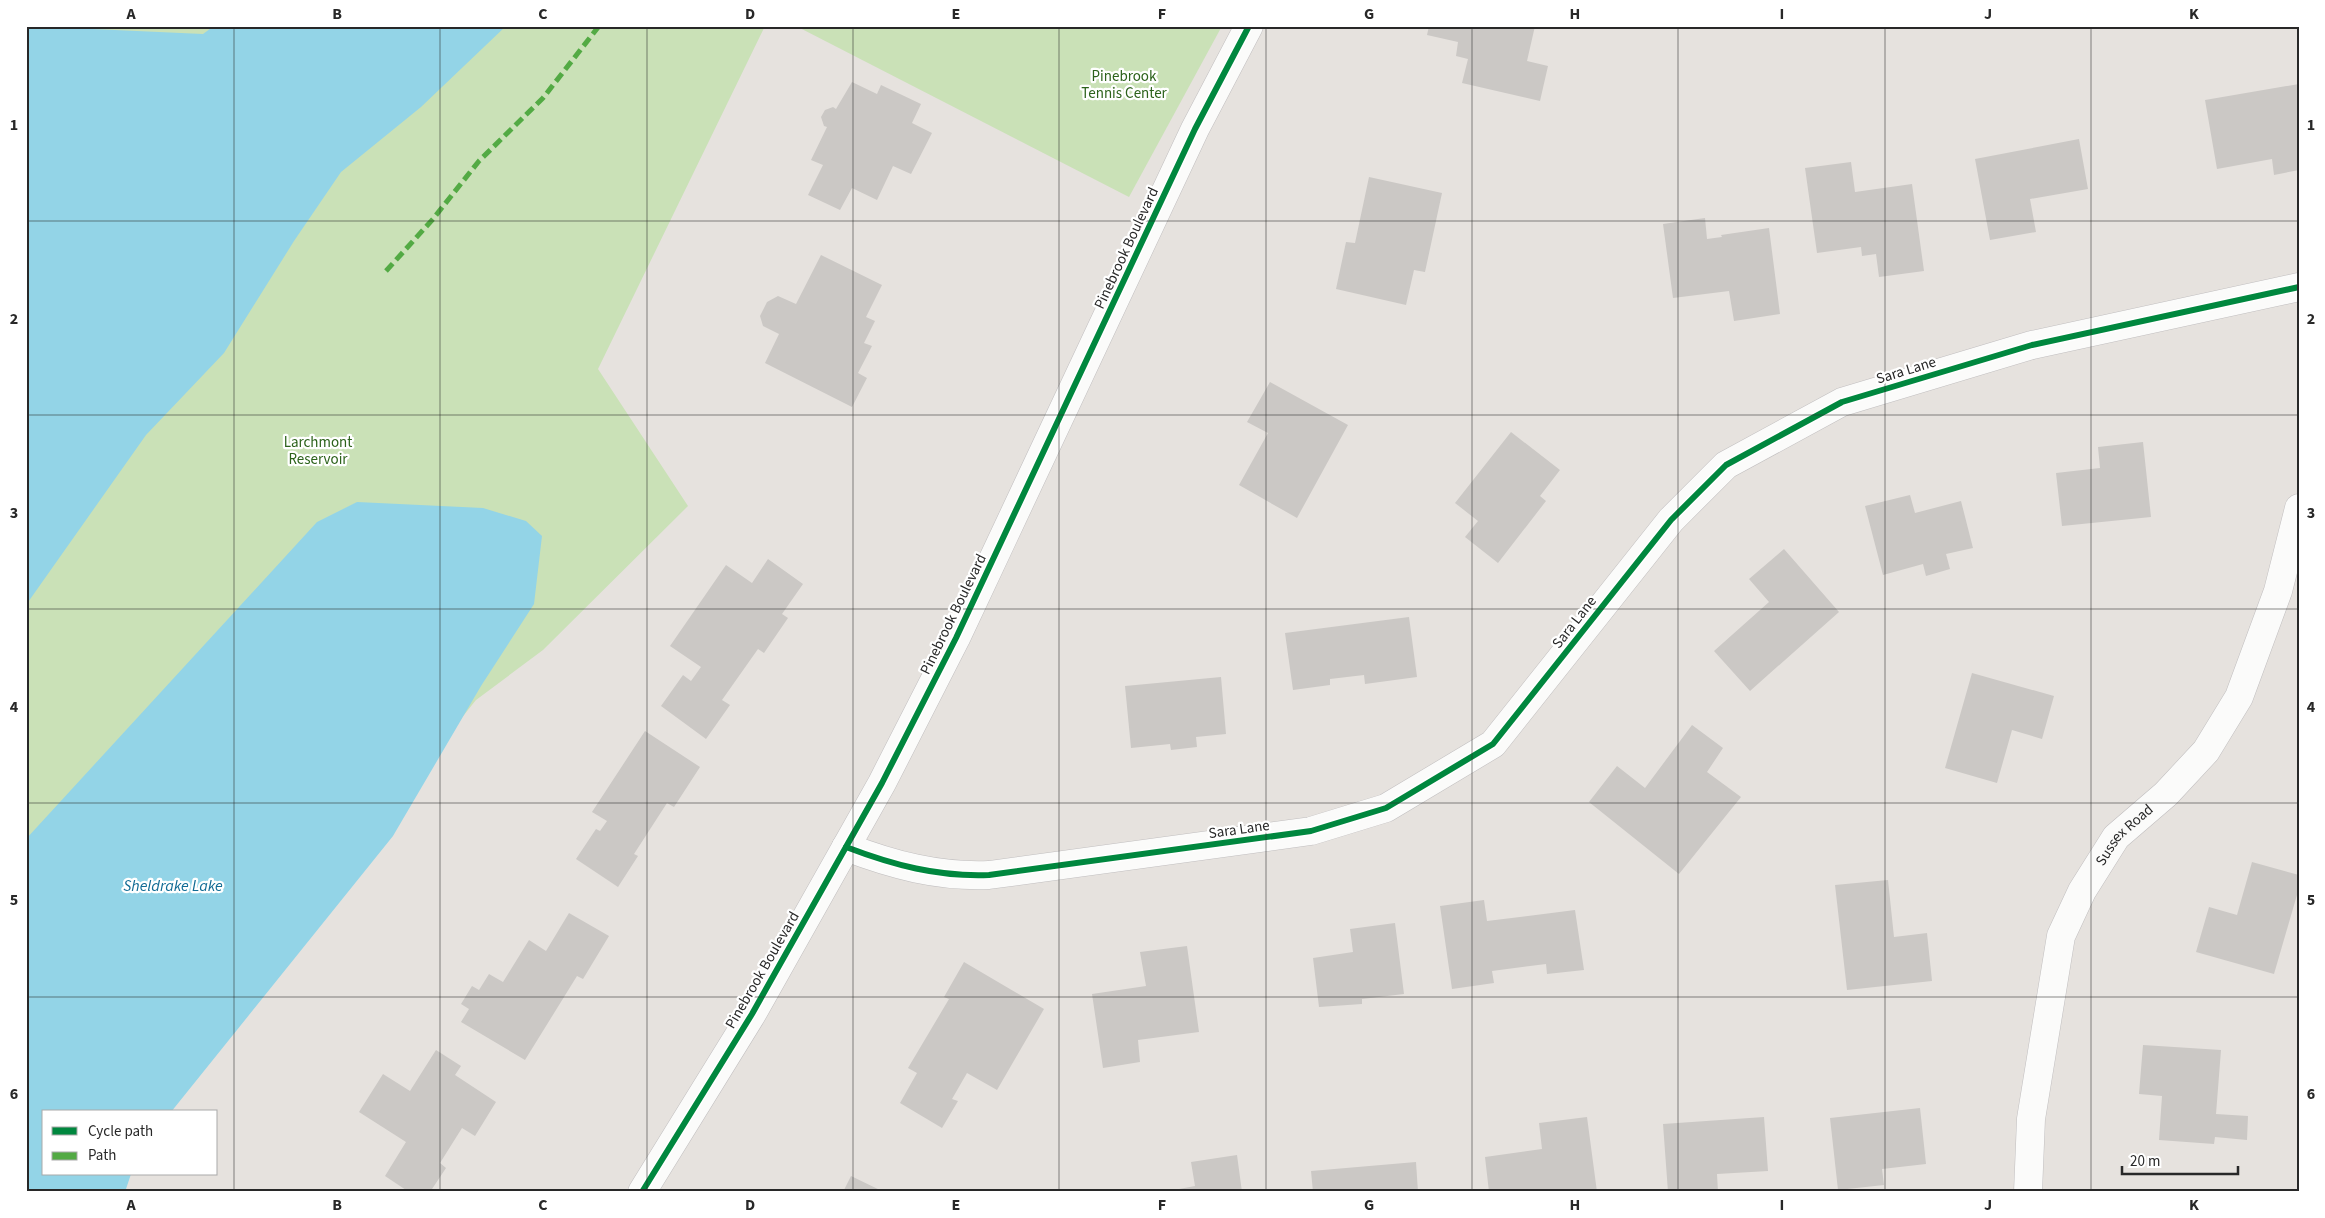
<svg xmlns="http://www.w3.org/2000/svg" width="2325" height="1218" viewBox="0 0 2325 1218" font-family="'Source Sans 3',sans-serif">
<rect width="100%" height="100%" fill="#e6e2de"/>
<g fill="#cae1b7">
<path d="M26 26H765L598 369 688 506 543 650 476 700 145 1112H44V1174L81 1192H26Z"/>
<path d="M796 26H1222L1129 197Z"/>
</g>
<g fill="#93d4e7">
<path d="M26 26 203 34 214 26H506L421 107 341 172 294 241 224 353 146 435 26 605Z"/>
<path d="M357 502 483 508 526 521 542 536 534 604 481 686 393 836 171 1112H44V1174H131L125 1192H26V839L317 522Z"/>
</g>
<g fill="#cbc8c5">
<path d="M1535 26 1527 61 1548 66 1540 101 1462 83 1468 59 1456 56 1458 42 1427 35 1429 26Z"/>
<path d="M852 82 877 94 881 85 921 104 912 123 932 133 911 174 893 166 877 200 852 188 840 210 808 195 823 165 811 160 827 127 824 126 821 117 825 110 833 107 836 109Z"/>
<path d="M2299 84V170L2274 175 2272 159 2217 169 2205 100Z"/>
<path d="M2079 139 2088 189 2030 199 2036 232 1990 240 1975 159Z"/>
<path d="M1851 162 1855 192 1912 184 1924 271 1879 277 1876 254 1862 256 1861 247 1817 253 1805 168Z"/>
<path d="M1369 177 1442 193 1425 272 1414 270 1406 305 1336 289 1346 242 1355 243Z"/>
<path d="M1705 218 1707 239 1722 237 1721 235 1769 228 1780 314 1734 321 1729 291 1673 298 1663 224Z"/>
<path d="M821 255 882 285 866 317 875 321 864 343 872 346 858 373 867 378 852 407 765 363 779 334 763 326 760 316 767 302 778 296 796 304Z"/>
<path d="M1270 382 1348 425 1297 518 1239 485 1268 433 1247 422Z"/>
<path d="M1511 432 1560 470 1540 496 1546 501 1498 563 1465 537 1478 521 1455 503Z"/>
<path d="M2143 442 2151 517 2062 526 2056 473 2100 468 2098 447Z"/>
<path d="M1910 495 1915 513 1961 501 1973 548 1946 554 1950 569 1926 576 1923 564 1883 575 1865 506Z"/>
<path d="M1784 549 1839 612 1750 691 1714 651 1769 602 1749 579Z"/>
<path d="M768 559 803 584 782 614 788 618 764 653 758 649 722 700 730 705 706 739 661 706 683 675 691 681 701 667 670 646 726 565 752 583Z"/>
<path d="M1409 617 1417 677 1365 684 1364 675 1330 679V685L1293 690 1285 633Z"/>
<path d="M1972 673 2054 696 2042 739 2012 730 1997 783 1945 768Z"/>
<path d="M1221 677 1226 734 1196 737 1197 747 1171 750 1170 744 1131 748 1125 686Z"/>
<path d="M1692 725 1723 748 1707 772 1741 797 1679 874 1589 802 1617 766 1645 788Z"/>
<path d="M645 731 700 767 674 807 667 803 634 854 638 856 618 887 576 859 596 829 600 831 607 821 592 812Z"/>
<path d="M2252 862 2299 875V888L2274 974 2196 952 2209 907 2237 915Z"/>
<path d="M1888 880 1894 937 1927 933 1932 981 1847 990 1835 885Z"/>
<path d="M1484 900 1487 921 1575 910 1584 970 1547 974 1546 964 1492 971 1494 983 1452 989 1440 906Z"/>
<path d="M569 913 609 936 583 979 577 976 525 1060 461 1022 469 1009 461 1004 472 986 479 990 489 974 503 982 529 940 546 951Z"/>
<path d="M1395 923 1404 994 1362 999V1004L1319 1007 1313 958 1353 952 1350 929Z"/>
<path d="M1187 946 1199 1032 1138 1040 1140 1062 1103 1068 1092 994 1146 986 1140 952Z"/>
<path d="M964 962 1044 1009 997 1090 967 1073 952 1099 958 1101 942 1128 900 1103 917 1073 908 1068 949 999 944 997Z"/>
<path d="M2143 1045 2221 1050 2216 1114 2248 1116 2247 1140 2215 1137 2214 1144 2159 1140 2162 1096 2139 1094Z"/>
<path d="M436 1050 461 1066 455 1075 496 1102 475 1136 462 1128 440 1163 446 1168 430 1192H409L385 1176 406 1142 359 1112 383 1074 410 1091Z"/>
<path d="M1920 1108 1926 1164 1882 1169 1884 1185 1838 1190 1830 1118Z"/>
<path d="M1587 1117 1597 1192H1489L1485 1157 1542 1149 1539 1123Z"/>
<path d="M1764 1117 1768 1171 1717 1174 1718 1192H1668L1663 1124Z"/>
<path d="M1237 1155 1242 1192H1163L1195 1186 1191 1162Z"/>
<path d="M1416 1162 1418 1192H1313L1311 1171Z"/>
<path d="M851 1176 884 1192H843Z"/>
</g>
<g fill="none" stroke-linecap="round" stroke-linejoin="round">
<defs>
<g id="minor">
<path d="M846 847C893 865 938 877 989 875L1311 831 1386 808 1493 744 1671 520 1726 465 1842 402 2032 345 2299 287"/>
<path id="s1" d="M2028 1192 2031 1119 2061 936 2082 891 2116 837 2166 794 2206 751 2239 697 2278 591 2299 508"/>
</g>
<path id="tertiary" d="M642 1192 752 1014 882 783 956 638 1195 129 1249 26"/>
</defs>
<use href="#minor" stroke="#c0bebf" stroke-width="29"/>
<use href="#tertiary" stroke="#c0bebf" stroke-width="29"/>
<use href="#minor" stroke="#fbfbfa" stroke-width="28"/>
<use href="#tertiary" stroke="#fbfbfa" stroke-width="28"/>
<path stroke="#53aa44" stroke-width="5" stroke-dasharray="10 5" stroke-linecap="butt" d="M386 271 433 219 479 161 543 98 599 26"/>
<defs>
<g id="cycleway">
<path d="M846 847C893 865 938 877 989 875L1311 831 1386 808 1493 744 1671 520 1726 465 1842 402 2032 345 2299 287"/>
<path d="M642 1192 752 1014 882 783 956 638 1195 129 1249 26"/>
</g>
</defs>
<use href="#cycleway" stroke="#fff" stroke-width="9"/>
<use href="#cycleway" stroke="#00873e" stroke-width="6"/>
</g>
<path fill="none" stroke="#282828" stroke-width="1" stroke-opacity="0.55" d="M234 26V1192M440 26V1192M647 26V1192M853 26V1192M1059 26V1192M1266 26V1192M1472 26V1192M1678 26V1192M1885 26V1192M2091 26V1192M26 221H2299M26 415H2299M26 609H2299M26 803H2299M26 997H2299"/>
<g text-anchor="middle" stroke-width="4.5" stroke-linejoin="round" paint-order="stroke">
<g font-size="15" fill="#2c621b" stroke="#fff">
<text x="1124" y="81">Pinebrook<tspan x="1124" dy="17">Tennis Center</tspan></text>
<text x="318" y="447">Larchmont<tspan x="318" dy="17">Reservoir</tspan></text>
</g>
<g font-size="15" fill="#282828" stroke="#fff">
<text transform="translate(1126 248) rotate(-65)" y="5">Pinebrook Boulevard</text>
<text transform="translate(1906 370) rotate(-17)" y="5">Sara Lane</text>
<text transform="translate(953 614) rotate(-64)" y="5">Pinebrook Boulevard</text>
<text transform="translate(1574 622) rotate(-52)" y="5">Sara Lane</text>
<text transform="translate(1239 829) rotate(-8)" y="5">Sara Lane</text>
<text dy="5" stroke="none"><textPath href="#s1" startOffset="379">Sussex Road</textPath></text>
<text transform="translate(762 970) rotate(-60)" y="5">Pinebrook Boulevard</text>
</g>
<g font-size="16" font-style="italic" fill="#116b94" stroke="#fff">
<text x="173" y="891">Sheldrake Lake</text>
</g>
</g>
<rect width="2325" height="1218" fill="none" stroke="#ffffff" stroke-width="55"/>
<rect x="42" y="1110" width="175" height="65" fill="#ffffff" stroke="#a9a9a9"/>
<rect x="52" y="1127" width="25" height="8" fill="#00873e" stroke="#a9a9a9"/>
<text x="88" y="1136" font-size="15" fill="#282828">Cycle path</text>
<rect x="52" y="1152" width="25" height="8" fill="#53aa44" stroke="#a9a9a9"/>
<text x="88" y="1160" font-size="15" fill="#282828">Path</text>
<path d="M2122 1166v8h116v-8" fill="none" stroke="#282828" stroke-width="2.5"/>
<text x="2130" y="1166" font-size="15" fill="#282828" stroke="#ffffff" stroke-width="4" paint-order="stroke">20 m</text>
<rect x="28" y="28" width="2270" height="1162" fill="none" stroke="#282828" stroke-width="2"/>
<g font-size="16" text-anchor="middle" font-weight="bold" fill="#282828">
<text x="131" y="19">A</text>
<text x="337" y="19">B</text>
<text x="543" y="19">C</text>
<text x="750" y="19">D</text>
<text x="956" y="19">E</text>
<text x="1162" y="19">F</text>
<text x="1369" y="19">G</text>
<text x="1575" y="19">H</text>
<text x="1782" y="19">I</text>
<text x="1988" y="19">J</text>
<text x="2194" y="19">K</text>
<text x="14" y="130">1</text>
<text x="2311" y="130">1</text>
<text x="14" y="324">2</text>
<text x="2311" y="324">2</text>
<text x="14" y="518">3</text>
<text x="2311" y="518">3</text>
<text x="14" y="712">4</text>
<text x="2311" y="712">4</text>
<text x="14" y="905">5</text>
<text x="2311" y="905">5</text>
<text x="14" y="1099">6</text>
<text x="2311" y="1099">6</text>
<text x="131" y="1210">A</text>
<text x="337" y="1210">B</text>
<text x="543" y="1210">C</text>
<text x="750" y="1210">D</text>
<text x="956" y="1210">E</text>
<text x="1162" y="1210">F</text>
<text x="1369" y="1210">G</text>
<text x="1575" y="1210">H</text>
<text x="1782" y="1210">I</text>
<text x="1988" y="1210">J</text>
<text x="2194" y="1210">K</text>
</g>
</svg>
